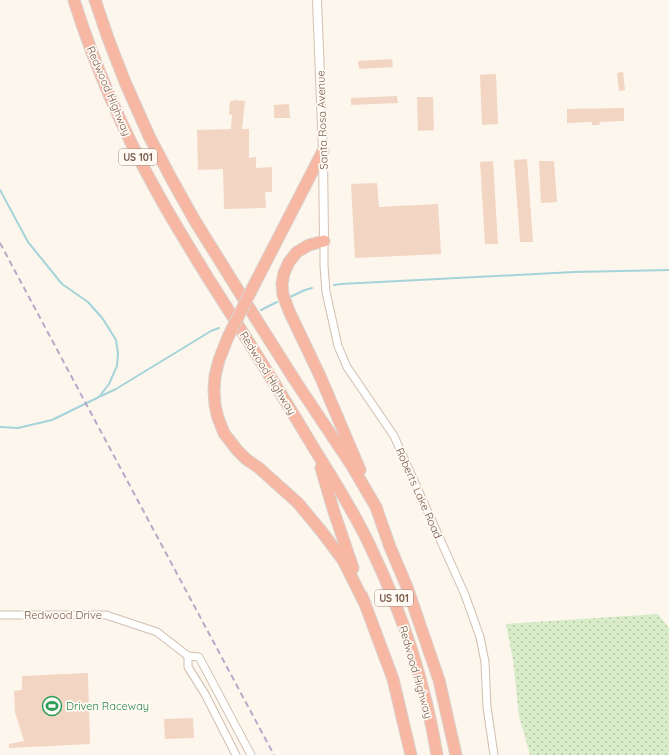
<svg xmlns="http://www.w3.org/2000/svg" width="669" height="755" viewBox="0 0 669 755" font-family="Quicksand,sans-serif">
<defs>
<pattern id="grass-dots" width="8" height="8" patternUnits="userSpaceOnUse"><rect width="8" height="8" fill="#d8ecc9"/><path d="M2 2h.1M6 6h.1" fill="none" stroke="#b4c2a5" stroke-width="1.8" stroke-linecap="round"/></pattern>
</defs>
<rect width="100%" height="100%" fill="#fdf6ec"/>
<path fill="url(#grass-dots)" d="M658 614 669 628V755H530L519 716 513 660 506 624Z"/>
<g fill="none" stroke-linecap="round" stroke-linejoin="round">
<g stroke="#a5d3da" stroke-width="2">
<path d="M0 190 28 242 62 284 88 302 103 319 116 340 118 354 117 366 109 384 99 397 52 420 18 428 0 427"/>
<path d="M334 285 341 284 574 272 669 270"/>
<path d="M290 297 305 290 312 288"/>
<path d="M261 310 277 302"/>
<path d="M101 396 116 389 211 331 219 328"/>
</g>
</g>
<g fill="#f3d5c3">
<path d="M392 59 393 67 359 69 358 61Z"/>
<path d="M623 72 625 90 619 91 617 73Z"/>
<path d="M496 74 498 124 482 125 480 75Z"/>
<path d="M397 96 398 103 351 105V98Z"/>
<path d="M417 97H433L434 130 418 131Z"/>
<path d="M234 100 245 101 242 129H249V158L256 157V168L272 167V192H265L266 208 224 209 223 169 198 170 197 130 231 129 232 115 229 114 230 101H234Z"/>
<path d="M289 104 290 118H274V105Z"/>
<path d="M624 108V121L599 122 600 125H592V122L567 123V109Z"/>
<path d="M527 159 533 242H520L514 160Z"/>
<path d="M493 161 498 244H485L480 162Z"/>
<path d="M539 161H554L557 202 541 203Z"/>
<path d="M377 183 379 207 438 204 441 254 355 258 351 184Z"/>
<path d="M88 673 90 744 9 748V744L24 741 15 712 14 691 22 690V676Z"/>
<path d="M193 718 194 738 165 739 164 719Z"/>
</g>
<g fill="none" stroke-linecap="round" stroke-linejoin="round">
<defs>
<g id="tertiary">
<path d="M324 241V266L326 292 338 346 347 367 394 436 465 595 480 637 485 662 487 707 494 755"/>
<path d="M0 615H106L157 632 188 656 199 657 251 755"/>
<path d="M188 656V667L205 694 236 755"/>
</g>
<path id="secondary" d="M317 0 323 151 324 241"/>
<g id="motorway">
<path d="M74 0C95 67 124 133 158 194 174 223 191 250 208 278 242 331 276 385 309 440 330 475 353 509 370 546 402 612 425 682 437 755"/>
<path d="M95 0 108 38 125 82 149 136 171 178 195 221 258 322 296 382 352 466 376 507 390 547 407 587 439 680 456 755"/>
<path d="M324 241 309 245 297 252 289 262 284 273 282 284 283 295 289 311 320 376 360 470"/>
<path d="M253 287 323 151"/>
<path d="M228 337 219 360 215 376 214 390 215 405 218 418 224 433 237 450 246 459 259 468 298 503 322 532 343 560 364 602"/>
<path d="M321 468 334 512 353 568"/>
<path d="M362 596 393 679 411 755"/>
</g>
</defs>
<use href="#tertiary" stroke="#d1beb0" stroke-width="9"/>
<use href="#secondary" stroke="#d6c0b0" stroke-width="10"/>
<use href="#motorway" stroke="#dad1cd" stroke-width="13"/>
<use href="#tertiary" stroke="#fff" stroke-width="7"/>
<use href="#secondary" stroke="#fff" stroke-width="8"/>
<use href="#motorway" stroke="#f7b7a3" stroke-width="11"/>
<path stroke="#b9a8c9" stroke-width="2" stroke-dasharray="6 4" stroke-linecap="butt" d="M0 243 274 755"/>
<defs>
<path id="motorway-bridge" d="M228 337 253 287"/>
</defs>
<use href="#motorway-bridge" stroke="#dad1cd" stroke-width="13" stroke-linecap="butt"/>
<use href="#motorway-bridge" stroke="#f7b7a3" stroke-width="11"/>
</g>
<defs>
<symbol id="stadium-ring" viewBox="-11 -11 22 22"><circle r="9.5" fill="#fffaf3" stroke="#2e9e5b" stroke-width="1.5"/><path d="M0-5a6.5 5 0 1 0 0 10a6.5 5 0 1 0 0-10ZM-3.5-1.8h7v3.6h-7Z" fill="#2e9e5b"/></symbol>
</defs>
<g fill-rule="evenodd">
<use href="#stadium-ring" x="41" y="695" width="22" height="22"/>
</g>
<g text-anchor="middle" stroke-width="3.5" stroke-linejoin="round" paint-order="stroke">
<g fill="#fffaf3" stroke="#a28b7f" stroke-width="1">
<rect x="119" y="149" width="38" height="16" rx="3"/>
<rect x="375" y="590" width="38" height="16" rx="3"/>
</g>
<g font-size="10" font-weight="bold" fill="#7a5c4d">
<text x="138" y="161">US 101</text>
<text x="394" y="602">US 101</text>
</g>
<g font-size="11" fill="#7a5c4d" stroke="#fffaf3">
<text transform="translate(109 91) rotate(67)" y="4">Redwood Highway</text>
<text transform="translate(322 120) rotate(-92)" y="4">Santa Rosa Avenue</text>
<text transform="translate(268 373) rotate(58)" y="4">Redwood Highway</text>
<text transform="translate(419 493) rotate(66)" y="4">Roberts Lake Road</text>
<text x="63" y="619">Redwood Drive</text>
<text transform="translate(416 672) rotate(74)" y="4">Redwood Highway</text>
</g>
<g font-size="11" fill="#27864d" stroke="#fffaf3" text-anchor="start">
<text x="66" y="710">Driven Raceway</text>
</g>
</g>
</svg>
